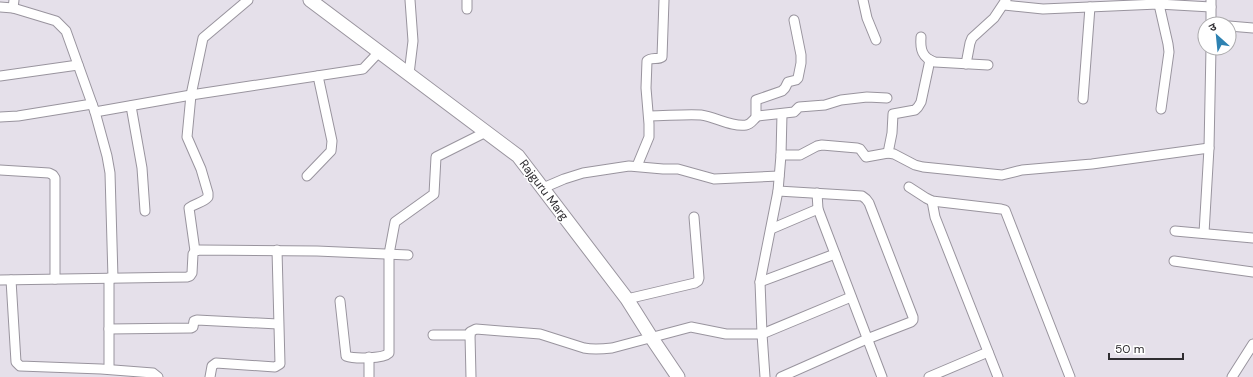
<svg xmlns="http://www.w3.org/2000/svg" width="1253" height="377" viewBox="0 0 1253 377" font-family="'DM Sans','Noto Sans Devanagari',sans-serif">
<rect width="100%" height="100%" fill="#e5e0ea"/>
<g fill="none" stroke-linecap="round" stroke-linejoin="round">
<defs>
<g id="street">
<path d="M467 0V9"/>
<path d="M863 0 867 18 876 40"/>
<path d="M1158 0 1168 44 1169 52 1161 109"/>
<path d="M1004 5 1043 9 1158 4 1211 7"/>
<path d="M0 7 13 8 14 0"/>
<path d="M13 8 56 21 66 31 95 112 191 95 363 69 379 52"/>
<path d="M1211 24V0"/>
<path d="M1229 26 1253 28"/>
<path d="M921 37C920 49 922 58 935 62L988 65"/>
<path d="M966 64 970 43 972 38 994 18 1006 0"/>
<path d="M409 74 413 41 410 0"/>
<path d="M0 76 78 65"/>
<path d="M1083 99 1090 7"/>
<path d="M131 106 142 168 145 211"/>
<path d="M95 112 107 156 110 173 113 278"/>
<path d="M649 116C666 116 684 114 701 115 716 117 731 127 746 125 752 124 753 119 758 116L794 112 799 107 825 105 841 100 867 97 887 98"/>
<path d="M0 117 18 116 92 104"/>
<path d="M756 117V100L782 91 785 88 788 82 796 80 798 78 801 63V55L794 20"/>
<path d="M888 153 892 133 893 114 915 110 918 107 921 102 930 60"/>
<path d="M781 155H800L817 146 822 145 857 148 860 149 866 157 888 153 894 154 915 165 923 167 1002 175 1022 170 1092 164 1209 148"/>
<path d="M637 166 649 137V124L646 88 647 61C651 57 658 60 662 57L664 0"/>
<path d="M0 170 49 173 53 175 55 178V279"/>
<path d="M307 176 331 151 332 141 318 76"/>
<path d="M909 187 926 198 932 201 1001 209 1005 210 1070 377"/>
<path d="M543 188 564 179 583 173 629 166 663 169H678L714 179 779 176"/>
<path d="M778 191 862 196 866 199 869 203 913 317V320L911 322 867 339 781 377"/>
<path d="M817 193 818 209 821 217 882 377"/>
<path d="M932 201 935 217 998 377"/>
<path d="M771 229 818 209"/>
<path d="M1175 231 1253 238"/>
<path d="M1204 233 1209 148 1211 48"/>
<path d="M195 251 189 208C195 203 203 203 208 197V193L201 169 187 137 191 95 203 38 248 0"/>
<path d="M1174 261 1253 272"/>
<path d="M0 280 187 277 190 276 192 273 193 254 195 251 200 250 317 251 408 255"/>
<path d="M11 280 16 362 20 366 101 369 153 373 158 377"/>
<path d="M760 282 835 254"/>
<path d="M627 299 695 283 698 281 699 278 694 217"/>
<path d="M340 301 346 356C354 359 383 359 389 353V254L395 222 434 194 436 157 486 132"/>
<path d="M109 329 191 328 193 327 194 321 197 320 278 324"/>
<path d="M433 335H470"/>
<path d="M109 369V278"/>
<path d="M210 377 212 366 216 363 275 367 280 364 277 250"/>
<path d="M369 377V357"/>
<path d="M471 377 470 335V332L476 329 540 334 584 348C594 350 603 349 612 348L691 327 726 334H762L851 297"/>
<path d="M765 377 762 334 760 282 778 191 781 155 782 114"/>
<path d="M929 377 988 352"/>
<path d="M1232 377 1253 344"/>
</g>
<path id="secondary" d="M310 0 518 156 627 299 651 337 678 377"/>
</defs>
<use href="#street" stroke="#99949e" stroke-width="11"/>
<use href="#secondary" stroke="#99949e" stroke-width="15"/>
<use href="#street" stroke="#fff" stroke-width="9"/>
<use href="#secondary" stroke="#fff" stroke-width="13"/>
</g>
<g text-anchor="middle" stroke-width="3" stroke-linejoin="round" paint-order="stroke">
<g font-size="12" fill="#2f2d31" stroke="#fff">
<text transform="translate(544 190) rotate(53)" y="4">Rajguru Marg</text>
</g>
</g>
<g transform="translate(1217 36) rotate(333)"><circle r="19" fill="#ffffff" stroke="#acabad"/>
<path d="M0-3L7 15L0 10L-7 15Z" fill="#2e82b2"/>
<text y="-6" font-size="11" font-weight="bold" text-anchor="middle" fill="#2f2d31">उ</text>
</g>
<path d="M1109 353v6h74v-6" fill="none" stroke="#2f2d31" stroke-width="2"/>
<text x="1115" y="353" font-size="12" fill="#2f2d31" stroke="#ffffff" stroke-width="3" paint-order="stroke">50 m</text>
</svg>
